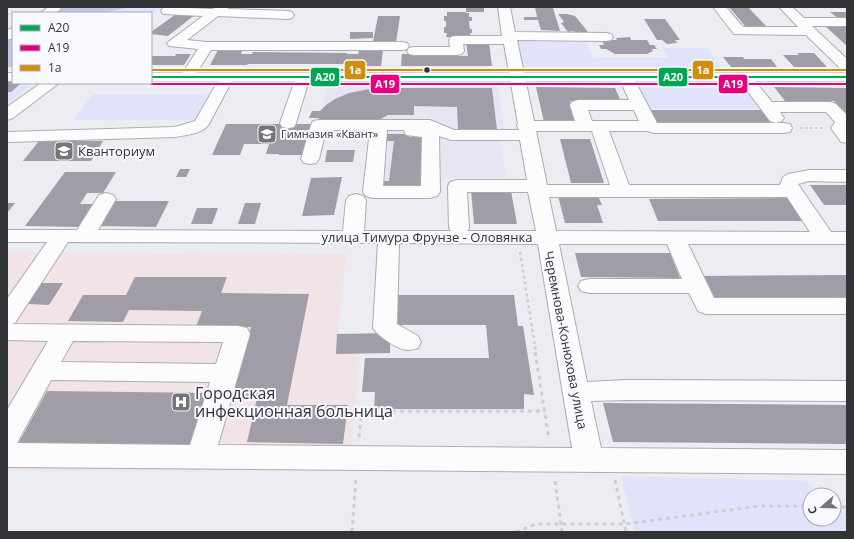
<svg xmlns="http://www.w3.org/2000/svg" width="854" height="539" viewBox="0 0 854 539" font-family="'Open Sans',sans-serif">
<rect width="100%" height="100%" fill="#ecedf2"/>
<g fill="#e7e5f4">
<path d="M328 85H498L505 133H452L431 123 317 124Z"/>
<path d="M427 128 500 137 506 178H444L433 193H371L377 129Z"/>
</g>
<path fill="#f2e3e6" d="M7 252 346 254 336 354H360L349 470 7 471Z"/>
<g fill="#e0e3f9">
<path d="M125 7H163L151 15V13H102Z"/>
<path d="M513 42H586L593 58H668L663 48H707L723 70 519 69Z"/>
<path d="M7 86H31L7 104Z"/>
<path d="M637 88H748L764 109H647Z"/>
<path d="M93 94H208L195 120H73Z"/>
<path d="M621 476 806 481 821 495H810V519H834V507L838 511H847V532H635Z"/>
</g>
<g fill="#c3c8e9">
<path d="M64 7H125V8L102 13H53Z"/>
<path d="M13 36V67H7V39Z"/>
</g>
<g fill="#a09ca8">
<rect x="466" y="7" width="18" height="5"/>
<path d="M535 7 553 8 560 31 541 30 538 20H524V17H537Z"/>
<path d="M729 7H748L766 26H745Z"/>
<path d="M179 12 196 14 168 36 151 34V32Z"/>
<path d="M447 12H466V13H469V17H472V21H469L470 29H472V33H470V38L446 37 447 33H444V27H446V21H444V16H447Z"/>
<path d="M830 12H847V19H839Z"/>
<path d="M558 14H567L575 16 589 33 576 34 574 31 568 32 561 23 564 22Z"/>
<path d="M378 16H400L396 43 373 42Z"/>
<path d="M644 19H665L680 40H675L677 43 667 44 662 40H657Z"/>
<path d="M824 25 847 26V46Z"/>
<path d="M350 32H373V38L350 39Z"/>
<path d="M630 37 631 40H647L650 45H654L657 49H652L653 51 647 54H615L606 49H601L599 45H604L602 40H617L616 38Z"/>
<path d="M466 42H489L492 66H401L402 54H423V56H468Z"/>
<path d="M218 50H242L241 54H252L253 52 347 53V54H358L359 51H383L381 66H344V64H248L247 65H210Z"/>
<path d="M797 53H814L827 67H794L783 55H799Z"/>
<path d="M176 54H191L184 65H151V56H175Z"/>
<path d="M723 57H743L744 59H771L777 67H731Z"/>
<path d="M8 81H13L11 84H20L11 92H7Z"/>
<path d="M536 87 615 88 621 101H570L577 122H544Z"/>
<path d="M774 87 847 88V116L834 101H785Z"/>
<path d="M375 88H492L497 130 458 129 457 107 414 106V115H388L377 121H318L319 118H309L312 111H320L326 105 335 99 349 93Z"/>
<path d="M648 110H763L775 127 656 126Z"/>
<path d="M226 124H315L307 155H278L279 154H266L269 144H244L240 155H212Z"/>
<path d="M385 134H410L409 137H427L425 187 378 189 379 181H389L394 141H384Z"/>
<path d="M560 139H590L604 183H571Z"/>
<path d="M39 141H103L91 161H23Z"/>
<path d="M327 150H355L353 162H325Z"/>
<path d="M180 169H190L186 177H176Z"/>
<path d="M65 172H116L103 193H87L80 204H95L81 227 25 226Z"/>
<path d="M342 177 334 215 302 216 311 178Z"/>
<path d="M810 185H847V205H824Z"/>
<path d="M471 191H511L517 224H474Z"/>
<path d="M558 196H598L602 205H597L603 223H565Z"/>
<path d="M790 198 805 221H658L649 199Z"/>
<path d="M114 201H169L156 227 98 226Z"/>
<path d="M7 203H15L7 213Z"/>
<path d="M245 203H261L255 224H238Z"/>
<path d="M197 208H218L212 224H191Z"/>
<path d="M575 253H670L680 278 581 277Z"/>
<path d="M847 275V301H708L696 276Z"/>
<path d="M135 277H227L221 293 309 294 287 405H348L343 444 247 442 257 398H231L251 327H196L202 311 129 310 123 322 68 321 83 295H126Z"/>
<path d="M42 283H63L49 305 28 304Z"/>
<path d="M397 295H514L518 326H523L534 395 524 394V409H374L375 392H362L365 358H489L486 325H395Z"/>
<path d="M390 333V353L336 354 337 334Z"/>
<path d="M47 391 211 393 194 446 18 444Z"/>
<path d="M603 403 847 405V444L613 442Z"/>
</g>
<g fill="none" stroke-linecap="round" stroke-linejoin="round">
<defs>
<g id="minor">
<path d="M48 7H63L56 13H41Z"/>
<path d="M167 7 213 9 215 7H229L228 9 288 11 292 12 294 15 292 18 288 19 218 16 187 40 207 42H402L407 43 409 46 407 49 402 50H211L192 80 187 81 182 80 180 77 198 49 169 46 167 43 203 16 163 14 161 11 163 8Z"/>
<path d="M498 7H510L515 32 606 33 611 34 613 37 611 40 606 41 517 40 534 121H575L570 105 572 102 578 100H629L619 77 621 74 626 73 631 74 633 77 657 123H784L790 124 792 128 790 132 784 133H654L647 131H609L629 185H780L783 177 788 174 809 170H847V182L809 181 798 184 831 232H847V244H688L714 298H847V314H706L698 311 689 293H589L581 291 578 286 581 281 589 279H682L667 244H559L587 382 626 380 847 381V401L626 400 591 401 601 448 847 450V474L7 467V410L48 341 7 340V299L47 242H7V230H77L99 195 106 193 113 195 116 199 98 230 343 231 346 200 349 196 356 194 363 196 366 200 364 231H451L449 228 448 186 450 182 457 180H527L520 140H451L439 136 440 192 437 196 430 198H373L366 196 363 192 370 130H326L319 159 316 163 310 164 304 163 301 159 311 125 313 121 319 120H430L454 130H519L517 126 518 124 504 44H463L464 51 462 54 457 55H414L409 54 407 51 409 48 414 47H450L449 40 451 37 456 36H502ZM588 110H634L639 121H592ZM387 130H404L406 135 422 137 421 186H383ZM536 131H592L610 185H547ZM467 192H528L536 231H467L469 228ZM549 197H787L810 232 556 231ZM68 242 378 243 373 328C378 336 398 350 408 350 411 350 415 349 418 348L421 342 418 336 397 324 399 243 538 244 572 448 218 445 250 334 247 328 238 326 11 324 15 323ZM73 341 223 342 216 364 61 362ZM51 380 210 382 190 445 15 443H17Z"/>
<path d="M713 7H726L743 27H798L779 7H792L804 18H847V26H812L847 59V71L842 70 806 35 734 34Z"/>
<path d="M13 28V38L7 40V30Z"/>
<path d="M227 73 232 74 234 77 209 124C203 134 186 135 175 137L7 142V132L175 127 195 121 222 74Z"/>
<path d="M303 73 308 74 310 77 296 123 294 127 288 128 282 127 280 123 296 77 298 74Z"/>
<path d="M744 73 749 74 772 102H830L836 104 847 115V143L841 142 831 128 835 122 826 112H780L784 118 782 121 776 123 770 121 737 77 739 74Z"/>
<path d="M41 83H59L13 118 7 120V107Z"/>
</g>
<g id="major">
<rect x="7" y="73" width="6" height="8"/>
<rect x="151" y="73" width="696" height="8"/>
</g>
</defs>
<use href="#minor" stroke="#acadb0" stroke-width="2"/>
<use href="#major" stroke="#acadb0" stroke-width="2"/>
<path stroke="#ceced0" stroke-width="1.5" stroke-dasharray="2 2" stroke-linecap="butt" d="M7 14H13"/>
<path stroke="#ceced0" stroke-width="2" stroke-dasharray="2.5 2.5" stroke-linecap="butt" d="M800 128H823"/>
<path stroke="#ceced0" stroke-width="2.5" stroke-dasharray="3 3" stroke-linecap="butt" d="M520 252 536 353"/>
<g stroke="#ceced0" stroke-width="3" stroke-dasharray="4 4" stroke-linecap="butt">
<path d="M535 352 549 439"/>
<path d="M359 437 362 411H545"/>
<path d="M615 480 626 532"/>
<path d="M555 481 562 532"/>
<path d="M834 507H847"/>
<path d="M352 532 356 478"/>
<path d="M516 532 536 524H625L759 506H810"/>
</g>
<use href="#minor" fill="#fcfcfd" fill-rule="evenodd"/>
<use href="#major" fill="#fcfcfd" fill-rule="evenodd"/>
<defs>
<rect id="bus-1" x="151" y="76" width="696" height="2"/>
<rect id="bus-2" x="150" y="83" width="697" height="2"/>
<rect id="bus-3" x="151" y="69" width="696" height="2"/>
</defs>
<use href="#bus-1" stroke="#f8f9fe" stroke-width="3"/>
<use href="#bus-2" stroke="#f8f9fe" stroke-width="3"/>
<use href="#bus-3" stroke="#f8f9fe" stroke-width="3"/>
<use href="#bus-1" fill="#00a651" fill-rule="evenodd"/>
<use href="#bus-2" fill="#e5007d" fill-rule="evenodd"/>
<use href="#bus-3" fill="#d08f0b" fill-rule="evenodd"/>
</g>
<defs>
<symbol id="school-square" viewBox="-11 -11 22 22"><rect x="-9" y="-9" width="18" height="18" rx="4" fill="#747578" stroke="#f8f9fe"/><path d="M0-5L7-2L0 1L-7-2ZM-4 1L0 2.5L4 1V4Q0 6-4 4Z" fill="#fff"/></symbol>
<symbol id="university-square" viewBox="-11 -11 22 22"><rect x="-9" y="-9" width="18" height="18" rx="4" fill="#747578" stroke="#f8f9fe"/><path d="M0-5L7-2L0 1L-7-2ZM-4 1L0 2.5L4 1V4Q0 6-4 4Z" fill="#fff"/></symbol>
<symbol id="hospital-square" viewBox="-11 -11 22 22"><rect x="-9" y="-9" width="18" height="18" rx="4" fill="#747578" stroke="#f8f9fe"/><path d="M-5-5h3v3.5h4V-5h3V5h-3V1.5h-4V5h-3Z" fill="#fff"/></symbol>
</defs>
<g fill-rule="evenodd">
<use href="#school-square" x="256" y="123" width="22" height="22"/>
<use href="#university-square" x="53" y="140" width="22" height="22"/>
<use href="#hospital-square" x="170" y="391" width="22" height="22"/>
</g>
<circle fill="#333437" stroke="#f8f9fe" stroke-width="1.5" cx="427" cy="70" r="3.5"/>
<g text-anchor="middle" stroke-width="4" stroke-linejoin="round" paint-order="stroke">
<g font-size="11" fill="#333437" stroke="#f8f9fe" text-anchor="start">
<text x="281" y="138">Гимназия «Квант»</text>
</g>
<g font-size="13" fill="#333437" stroke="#f8f9fe" text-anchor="start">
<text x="78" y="156">Кванториум</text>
</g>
<g font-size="13" fill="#333437" stroke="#f8f9fe">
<text x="427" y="242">улица Тимура Фрунзе - Оловянка</text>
<text transform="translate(566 340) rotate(79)" y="5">Черемнова-Конюхова улица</text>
</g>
<g font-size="16" fill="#333437" stroke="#f8f9fe" text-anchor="start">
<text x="195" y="399">Городская<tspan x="195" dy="18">инфекционная больница</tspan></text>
</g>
</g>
<g stroke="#f8f9fe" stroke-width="1.5">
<rect x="344" y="60" width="22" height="20" rx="4" fill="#d08f0b"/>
<rect x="692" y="60" width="22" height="20" rx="4" fill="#d08f0b"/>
<rect x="310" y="67" width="30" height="20" rx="4" fill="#00a651"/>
<rect x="658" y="67" width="30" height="20" rx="4" fill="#00a651"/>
<rect x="370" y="74" width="30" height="20" rx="4" fill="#e5007d"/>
<rect x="718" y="74" width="30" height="20" rx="4" fill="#e5007d"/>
</g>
<g font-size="11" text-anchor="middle" font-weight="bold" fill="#fff">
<text x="355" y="74">1a</text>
<text x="703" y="74">1a</text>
<text x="325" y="81">А20</text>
<text x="673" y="81">А20</text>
<text x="385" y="88">A19</text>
<text x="733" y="88">A19</text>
</g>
<rect width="854" height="539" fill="none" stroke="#333437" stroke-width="16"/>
<rect x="12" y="12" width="140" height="72" fill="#f8f9fe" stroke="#a9aaae"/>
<rect x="20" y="25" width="20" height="6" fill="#00a651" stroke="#a9aaae"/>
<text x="48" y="32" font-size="12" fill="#333437">А20</text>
<rect x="20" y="45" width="20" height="6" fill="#e5007d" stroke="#a9aaae"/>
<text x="48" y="52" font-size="12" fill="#333437">A19</text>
<rect x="20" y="65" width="20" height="6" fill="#d08f0b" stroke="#a9aaae"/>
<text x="48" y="72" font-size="12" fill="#333437">1a</text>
<g transform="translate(822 507) rotate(250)"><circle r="19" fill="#f8f9fe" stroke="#a9aaae"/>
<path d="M0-3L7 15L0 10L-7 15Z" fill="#747578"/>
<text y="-6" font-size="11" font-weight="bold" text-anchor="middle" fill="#333437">С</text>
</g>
</svg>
